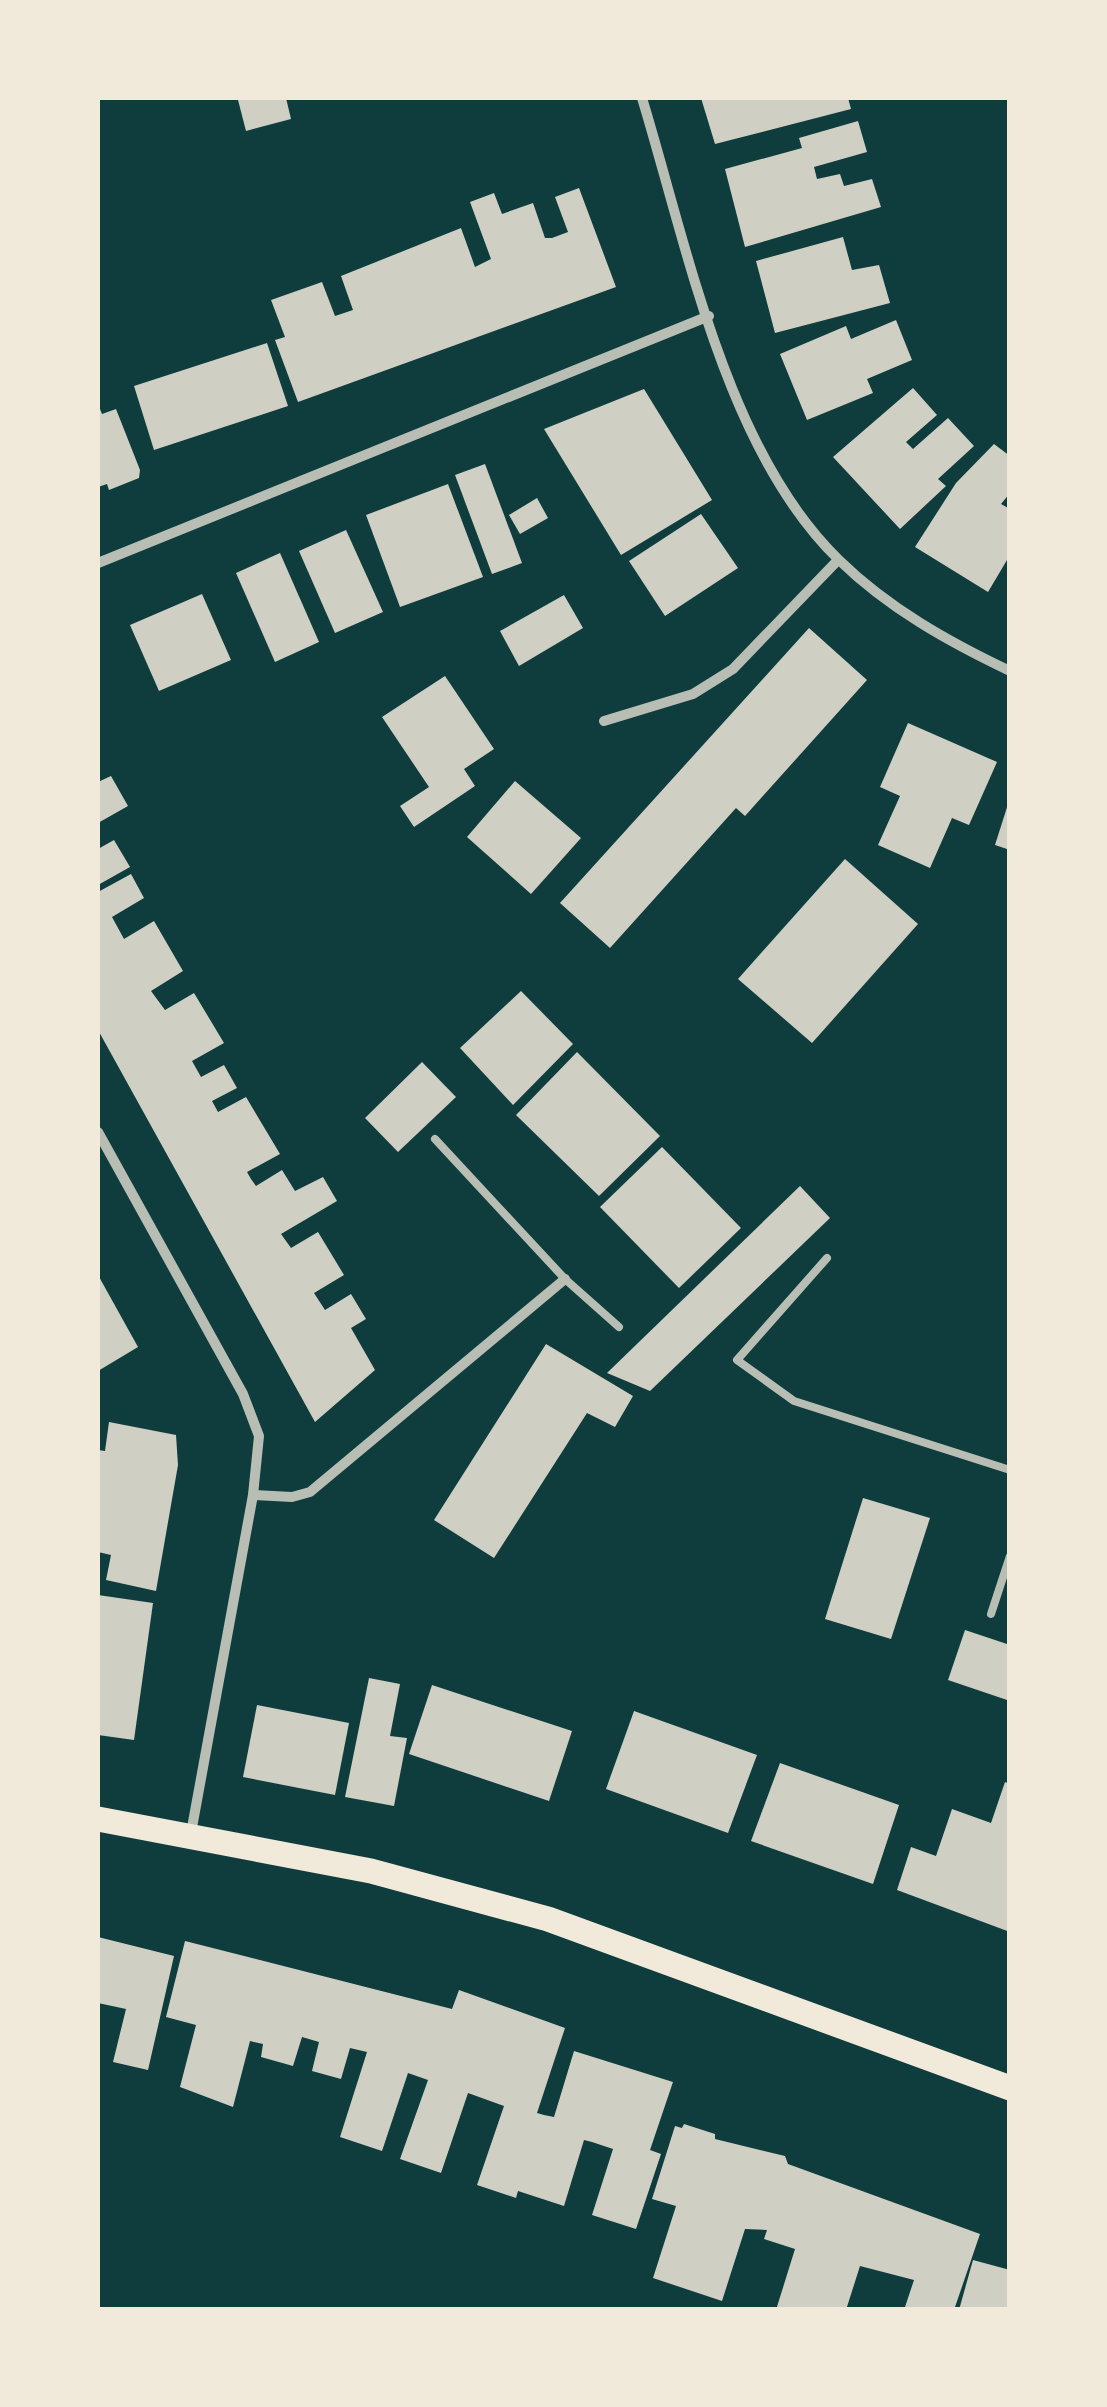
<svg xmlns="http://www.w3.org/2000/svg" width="1107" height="2407" viewBox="0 0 1107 2407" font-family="'Open Sans',sans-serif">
<rect width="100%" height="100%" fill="#0f3d3e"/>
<g fill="#cfcfc3">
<path d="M246 98H286L291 119 246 131 238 100Z"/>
<path d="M701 98H848L851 109 715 144Z"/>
<path d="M858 121 867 152 814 167 817 179 840 174 844 186 872 179 881 207 745 247 725 169 802 148 799 138Z"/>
<path d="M579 188 616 287 298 402 275 340 285 337 271 300 322 282 335 316 353 310 341 276 461 228 475 267 491 259 470 202 494 193 502 214 533 203 545 238H552L568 232 555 197Z"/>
<path d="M843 237 852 270 879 265 890 303 775 333 756 261Z"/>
<path d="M896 320 912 360 867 379 873 393 807 420 780 354 846 326 851 339Z"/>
<path d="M267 343 288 406 154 450 134 386Z"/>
<path d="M913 388 937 415 906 442 913 449 948 418 974 446 938 479 946 486 900 529 833 457Z"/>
<path d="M644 389 712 500 621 555 544 429Z"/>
<path d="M98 404 102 414 116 409 140 470 139 478 109 490 107 484 98 487Z"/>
<path d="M994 444 1010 456V493L1001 504 1010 509V555L988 592 915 547 956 483Z"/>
<path d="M485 464 522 563 492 574 455 475Z"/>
<path d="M448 484 483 577 400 607 366 515Z"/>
<path d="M537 498 548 518 520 534 509 515Z"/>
<path d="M701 514 738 568 665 616 629 561Z"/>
<path d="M346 530 383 612 335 633 299 551Z"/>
<path d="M280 553 319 642 275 662 236 573Z"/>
<path d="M202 594 231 660 159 691 130 625Z"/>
<path d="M564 595 583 628 519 666 500 631Z"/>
<path d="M809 628 867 680 745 816 736 808 610 948 560 903Z"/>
<path d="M445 676 494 749 464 769 475 786 414 827 400 806 429 787 382 717Z"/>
<path d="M908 723 997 762 969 825 952 818 930 868 878 845 900 796 880 787Z"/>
<path d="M111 776 128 806 98 823V782Z"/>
<path d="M515 781 581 838 531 894 467 837Z"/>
<path d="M1009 801H1010V850L995 845Z"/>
<path d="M114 840 130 867 98 885V849Z"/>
<path d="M845 859 918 924 812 1043 738 979Z"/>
<path d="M131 874 144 898 112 917 124 939 154 921 183 971 151 991 165 1010 194 993 224 1043 192 1061 201 1077 224 1065 237 1088 212 1101 218 1112 246 1097 280 1154 247 1172 251 1179 256 1186 282 1170 295 1191 323 1177 337 1201 281 1234 291 1248 318 1232 344 1275 314 1293 325 1310 351 1294 366 1319 351 1328 375 1370 315 1422 98 1030V892Z"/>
<path d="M521 991 573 1044 513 1105 460 1048Z"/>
<path d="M577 1052 660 1136 599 1196 516 1115Z"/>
<path d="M422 1062 456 1097 398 1152 365 1118Z"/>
<path d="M662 1147 741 1228 679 1288 600 1207Z"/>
<path d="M800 1186 830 1218 650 1391 607 1373Z"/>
<path d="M98 1275 138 1347 98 1371Z"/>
<path d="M546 1344 633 1396 615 1427 587 1413 494 1558 434 1520Z"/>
<path d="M109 1422 176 1435 178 1465 156 1591 106 1580 111 1555 98 1552V1450L105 1451Z"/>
<path d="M863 1498 930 1518 891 1639 825 1619Z"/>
<path d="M98 1595 153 1603 134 1740 98 1735Z"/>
<path d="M965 1630 1010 1645V1701L948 1680Z"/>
<path d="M369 1678 400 1684 390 1736 407 1738 394 1806 345 1797Z"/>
<path d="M432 1685 572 1731 549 1801 409 1754Z"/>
<path d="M257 1705 349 1723 335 1795 243 1777Z"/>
<path d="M634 1711 757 1755 728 1833 606 1789Z"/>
<path d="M780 1763 899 1805 873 1884 751 1841Z"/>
<path d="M1005 1782 1010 1784V1932L897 1890 911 1847 936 1856 952 1809 991 1823Z"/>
<path d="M98 1937 174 1956 148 2070 113 2062 126 2009 98 2003Z"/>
<path d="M185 1941 452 2009 459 1990 565 2028 537 2113 544 2115 554 2117 574 2051 673 2082 650 2150 661 2154 636 2229 592 2215 613 2149 592 2142 584 2140 564 2206 518 2191 516 2198 477 2185 504 2106 468 2093 441 2173 400 2159 428 2080 408 2073 382 2151 340 2137 367 2052 350 2048 341 2079 312 2071 319 2042 302 2037 293 2066 261 2057 263 2044 250 2041 233 2107 180 2087 196 2025 166 2017Z"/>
<path d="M684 2124 715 2134V2139L785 2156 788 2164 980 2234 954 2310H904L914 2280 860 2266 846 2310H776L795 2249 764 2239 767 2230 745 2229 722 2301 653 2278 676 2206 652 2199 675 2126 682 2128Z"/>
<path d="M973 2260 1010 2270V2310H959Z"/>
</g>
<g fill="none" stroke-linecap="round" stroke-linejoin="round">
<g stroke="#b8beb3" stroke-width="8">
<path d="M435 1139 565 1279 619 1327"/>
<path d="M827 1258 737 1360 794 1401 1010 1470"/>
<path d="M991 1614 1010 1556"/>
</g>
<g stroke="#b8beb3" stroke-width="10">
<path d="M642 98C687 245 726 451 839 560 888 608 949 642 1010 671"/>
<path d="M98 563 709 316"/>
<path d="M604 721 693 694 733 669 838 560"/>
<path d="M98 1132 243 1394 259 1436 253 1495 191 1833"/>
<path d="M253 1495 292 1497 310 1492 565 1279"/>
</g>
<path stroke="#f1e9da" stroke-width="25" d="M98 1819 371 1871 548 1919 1010 2088"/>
</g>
<rect width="1107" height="2407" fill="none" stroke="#f1e9da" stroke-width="200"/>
</svg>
